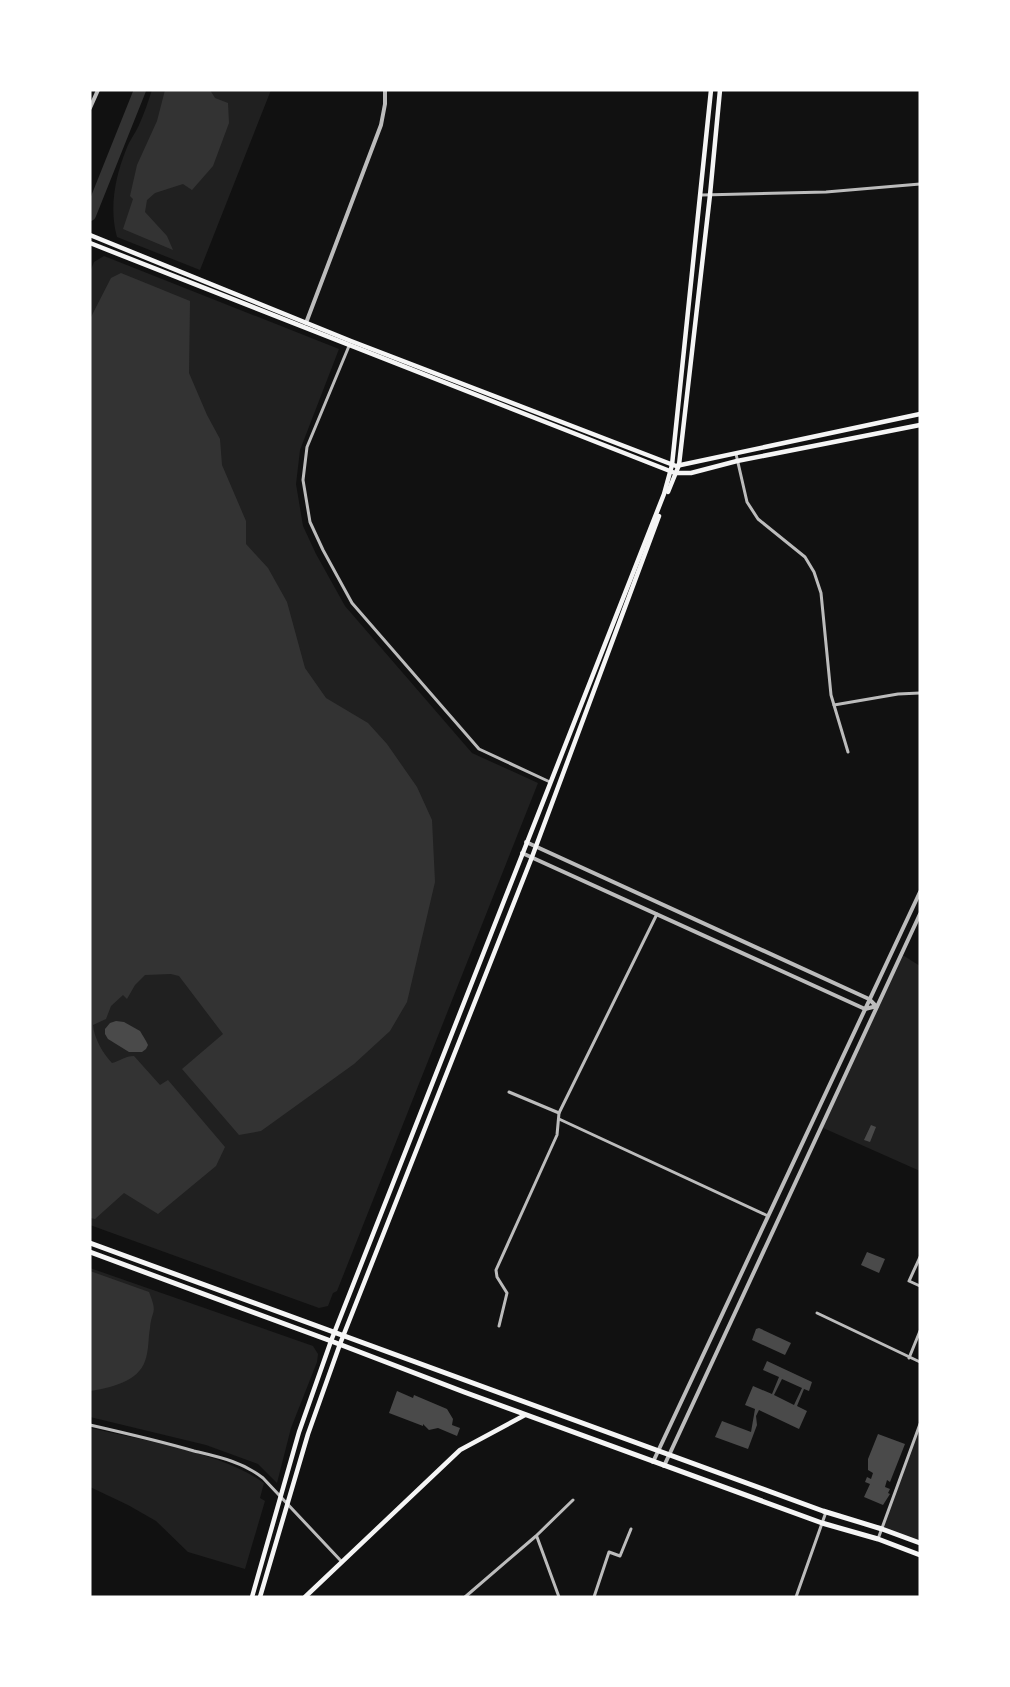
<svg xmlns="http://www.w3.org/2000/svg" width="1010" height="1687" viewBox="0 0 1010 1687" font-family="Quicksand,sans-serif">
<rect width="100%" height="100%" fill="#111"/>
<g fill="#202020">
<path d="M152 90H271L200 270 117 237C109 209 115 177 126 150 129 141 135 134 139 125 144 114 148 102 152 90Z"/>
<path d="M104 256 339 349 300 450 296 484 303 526 316 554 345 606 472 753 538 783 337 1291 333 1293 328 1306 319 1308 90 1225V272L94 262Z"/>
<path d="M901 954 920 966V1171L821 1127Z"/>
<path d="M90 1268 313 1346 318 1354 317 1362 291 1428 277 1483 258 1464 206 1445 90 1417Z"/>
<path d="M920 1424V1543L882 1529Z"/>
<path d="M90 1428C142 1440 221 1452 264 1483L260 1498 265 1501 245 1569 188 1552 156 1521 128 1505 90 1487Z"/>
</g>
<g fill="#333">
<path d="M165 90H210L215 98 228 103 229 123 213 166 192 190 183 184 155 193 147 200 145 212 167 236 173 250 123 229 133 199 130 196 137 165 157 121Z"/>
<path d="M121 273 190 301 189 373 207 415 220 439 222 465 246 521V544L268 568 287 602 305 668 326 698 368 723 387 744 417 787 432 820 435 882 407 1002 390 1031 354 1064 261 1131 239 1135 182 1069 223 1034 179 976 171 974 145 975 135 985 127 999 123 995 111 1006 106 1019 93 1025C94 1038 103 1054 112 1063 120 1061 125 1056 134 1056L160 1085 168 1080 225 1147 216 1166 158 1214 124 1193 95 1219 90 1218V319L111 278Z"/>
<path d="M90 1271 149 1292C158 1315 152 1308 150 1328 148 1339 149 1350 145 1361 138 1382 109 1388 90 1391Z"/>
</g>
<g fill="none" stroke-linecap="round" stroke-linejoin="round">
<path stroke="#333" stroke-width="12" d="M90 215 140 90"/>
</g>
<g fill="#4a4a4a" fill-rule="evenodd">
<path d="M116 1021 124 1022 140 1031 146 1041 148 1045 146 1049 142 1052H129L108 1039 105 1034V1029L110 1023Z"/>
<path d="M871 1125 876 1127 870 1142 864 1140Z"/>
<path d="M867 1252 885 1259 879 1273 861 1265Z"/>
<path d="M759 1328 791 1343 785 1355 752 1340 756 1329Z"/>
<path d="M767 1361 812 1382 809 1391 804 1389 797 1406 807 1411 799 1429 759 1410 756 1416 757 1425 748 1449 715 1437 722 1421 751 1432 755 1409 745 1405 753 1386 772 1394 779 1377 763 1370ZM782 1379 802 1388 794 1405 774 1395Z"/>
<path d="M397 1391 413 1398 414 1395 447 1409 453 1419 452 1425 460 1428 457 1436 438 1428 429 1430 423 1424V1426L389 1413Z"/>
<path d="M878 1434 905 1444 890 1482 887 1480 885 1487 890 1489 888 1493 890 1494 883 1505 864 1497 870 1484 865 1482 867 1477 871 1479 873 1473 868 1470V1459Z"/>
</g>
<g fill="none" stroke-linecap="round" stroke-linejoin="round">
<g stroke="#bcbcbc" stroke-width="3">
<path d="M702 195 826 192 920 184"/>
<path d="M349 346 307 447 303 480 310 522 323 550 352 603 479 749 550 782"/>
<path d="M736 454 747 502 758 519 805 557 814 572 821 593 831 695 848 752"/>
<path d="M834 705 898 694 920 693"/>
<path d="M509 1092 559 1113"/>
<path d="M559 1119 768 1216"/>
<path d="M920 1257 909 1281 920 1286"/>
<path d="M817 1313 920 1362"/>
<path d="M499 1326 507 1293 497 1277 496 1270 557 1135 559 1113 657 914"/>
<path d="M909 1358 920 1331"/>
<path d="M90 1425C125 1433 160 1441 194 1451 219 1457 243 1462 263 1478L342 1562"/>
<path d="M537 1537 559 1597"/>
<path d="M878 1539 920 1424"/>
<path d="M465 1597 536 1536 573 1500"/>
<path d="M594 1597 609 1552 620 1556 631 1529"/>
<path d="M796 1597 826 1512"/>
</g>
<g stroke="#bcbcbc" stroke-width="4">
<path d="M90 108 98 90"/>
<path d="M306 323 381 125 385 104V90"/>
<path d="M526 842 869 999 876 1006"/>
<path d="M522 853 865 1009 877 1006"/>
<path d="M653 1462 920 892"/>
<path d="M664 1466 920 914"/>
</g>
<g stroke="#f5f5f5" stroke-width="4.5">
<path d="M90 235 351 341 676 466 920 414"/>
<path d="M90 243 675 473H691L737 461 920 425"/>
<path d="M668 492 679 465 710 195 720 90"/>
<path d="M252 1597 299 1432 331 1341 664 494 672 465 711 90"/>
<path d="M260 1597 308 1434 340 1344 532 857 659 516"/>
<path d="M305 1597 460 1450 525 1415"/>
</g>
<g stroke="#f5f5f5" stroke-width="5">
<path d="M90 1243 823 1511 882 1529 920 1543"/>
<path d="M90 1252 331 1341 464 1392 822 1523 878 1539 920 1555"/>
</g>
</g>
<rect width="1010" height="1687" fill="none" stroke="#ffffff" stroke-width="183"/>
</svg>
